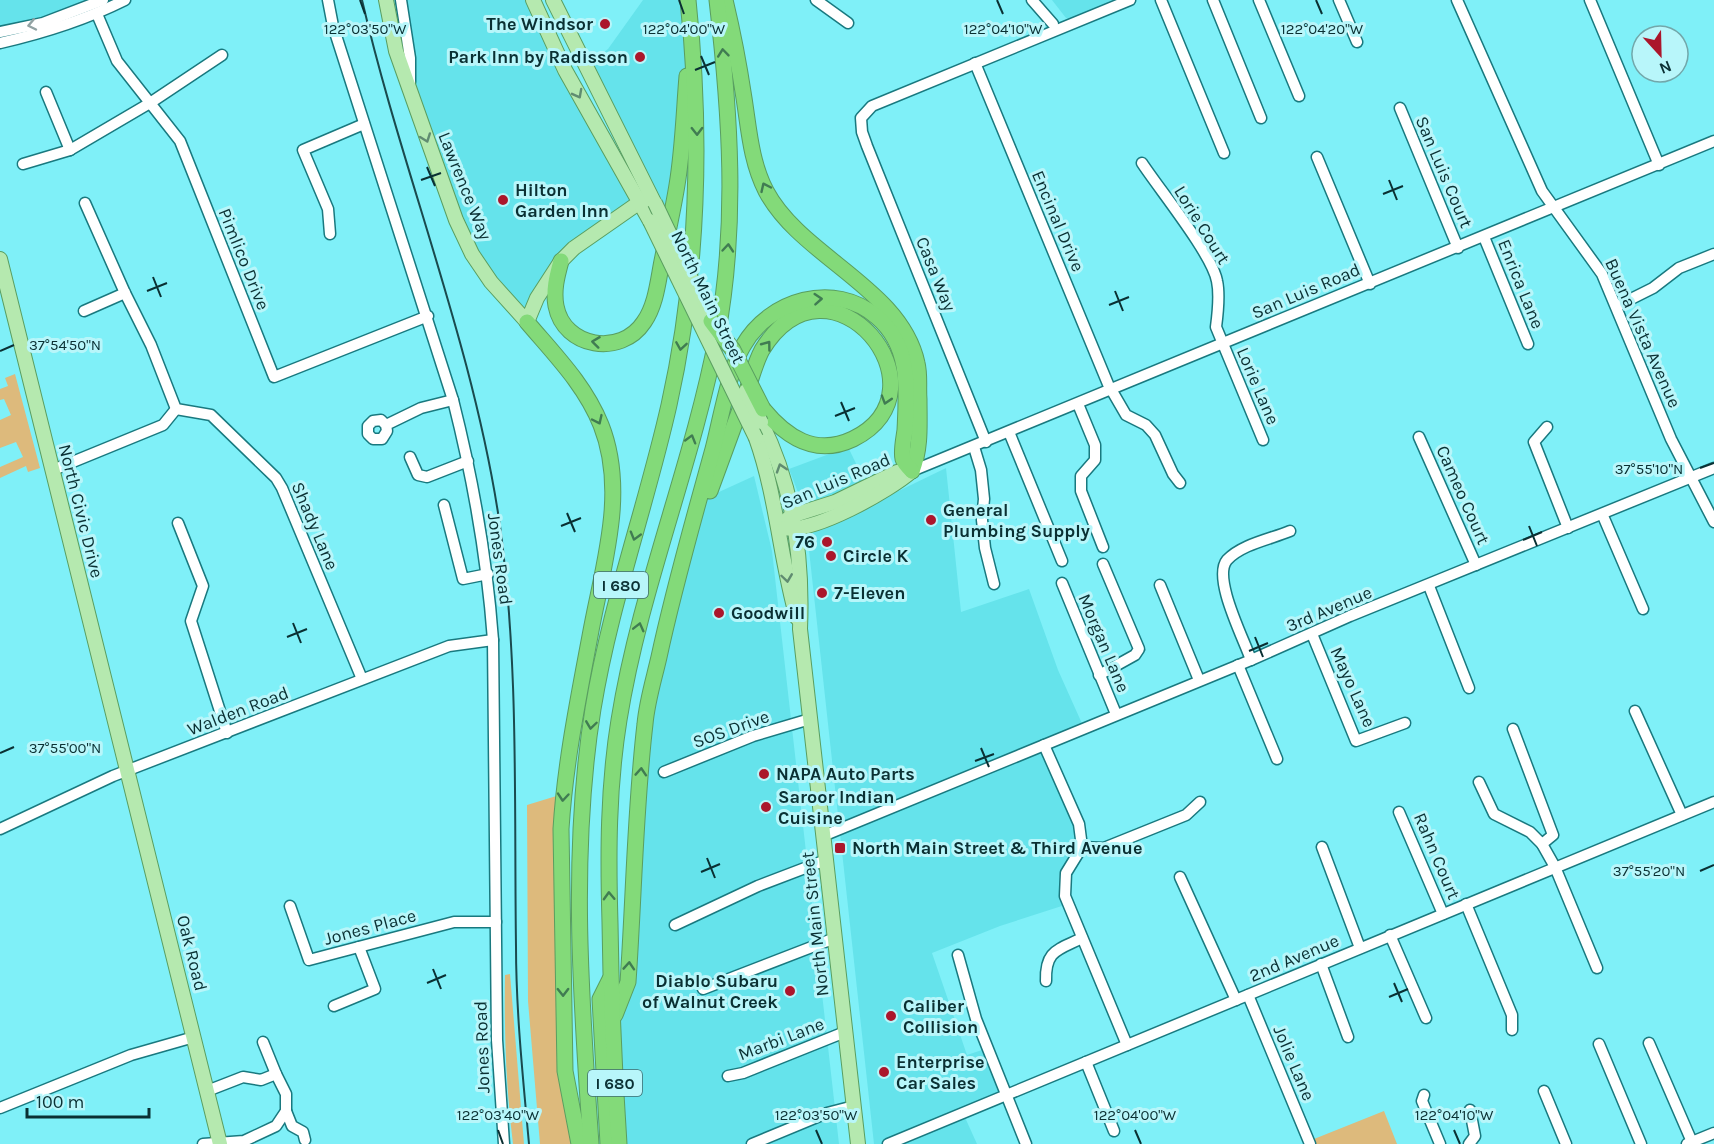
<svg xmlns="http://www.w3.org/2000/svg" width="1714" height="1144" viewBox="0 0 1714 1144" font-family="Karla,sans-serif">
<rect width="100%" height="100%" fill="#7ff0f8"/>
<g fill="#65e3eb">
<path d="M0 0H103L0 32Z"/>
<path d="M401 0H533L640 202 574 248 527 322 491 282 421 125Z"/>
<path d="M643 0H688L691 31 669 233 586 66 608 49Z"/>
<path d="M1052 0H1119L1073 20 1066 18Z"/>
<path d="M848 447 865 482 816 502 805 501 799 495 789 469Z"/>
<path d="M946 468 961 612 1029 589 1058 670 1084 728 1044 745 1079 824 1082 847 1066 874 1068 904 1000 926 932 953 967 1055 988 1048 1006 1096 963 1113 977 1144H874L808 541 814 532Z"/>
<path d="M754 476 772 551 839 1144H619L612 1021 628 982 645 722 708 497Z"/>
</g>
<g fill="#ddba7c">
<path d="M15 374 40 468 28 472 26 466 0 478V467L23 457 16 442 0 448V420L11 415 4 399 0 400V389L8 386 5 378Z"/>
<path d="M563 794 565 1071 579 1144H540L528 1001 527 805Z"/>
<path d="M510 974 524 1144H513C506 1088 504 1032 505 975Z"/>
<path d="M1384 1111 1397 1144H1310L1309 1141Z"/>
</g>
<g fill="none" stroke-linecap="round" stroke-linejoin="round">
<defs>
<g id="minor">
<path d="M328 0 333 26 453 400C473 479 487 558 493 640L497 1040 504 1144"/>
<path d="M401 0 410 58V82"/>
<path d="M816 0 848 23"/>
<path d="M1032 0 1053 24"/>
<path d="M1161 0 1224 153"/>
<path d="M1213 0 1261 118"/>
<path d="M1259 0 1299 96"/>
<path d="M1339 0 1357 42"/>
<path d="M1457 0 1542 191 1602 274 1671 439 1714 522"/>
<path d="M1590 0 1659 165"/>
<path d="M97 14 117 61 180 141 274 377 428 316"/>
<path d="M0 32 43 23 103 0"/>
<path d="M0 43C44 33 85 20 125 0"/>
<path d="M975 63 1108 384 1126 415 1146 425 1155 435 1173 474 1180 483"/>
<path d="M46 92 70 150"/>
<path d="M1400 108 1458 248"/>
<path d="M1317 157 1370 284"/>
<path d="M1142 163C1159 189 1212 254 1217 281 1220 295 1218 312 1216 327L1263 440"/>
<path d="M23 164 70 150 150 103 222 55"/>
<path d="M85 203 125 293 151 345 176 409 211 415 276 478 282 488 362 679"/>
<path d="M330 234 328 209 303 150 364 124"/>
<path d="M1484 237 1528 344"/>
<path d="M1617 306 1653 288 1679 268 1714 254"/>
<path d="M84 311 125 293"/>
<path d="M1078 404 1095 445V460L1081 476V491L1103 547"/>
<path d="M386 425 387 431 382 439H373L368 434V426L373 421 381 420 386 425 421 408 453 400"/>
<path d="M1547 427 1534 442 1568 528"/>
<path d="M1009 432 1062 561"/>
<path d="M1419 437 1476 565"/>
<path d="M986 442 867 146 862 132 861 118 872 106 1130 0"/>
<path d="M974 447 981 470 984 499 982 520 985 548 994 584"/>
<path d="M410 457 418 475 427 477 468 461"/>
<path d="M53 470 163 425 176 409"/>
<path d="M912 471 1714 141"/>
<path d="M444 505 463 579 488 574"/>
<path d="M1603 516 1643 609"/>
<path d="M178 523 203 586 191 621 227 733"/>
<path d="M1062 583 1116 714"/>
<path d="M1160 585 1199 680"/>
<path d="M1429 586 1469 688"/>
<path d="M1312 634 1356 741 1405 723"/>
<path d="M1251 660C1244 639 1212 578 1227 560 1242 544 1271 539 1290 531"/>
<path d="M1238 665 1277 759"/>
<path d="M1099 675 1135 655 1139 649 1103 564"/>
<path d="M1635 711 1682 815"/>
<path d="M1513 729 1553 835 1542 844"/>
<path d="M1044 745 1079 824 1082 847 1066 873 1065 896 1127 1045"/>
<path d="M664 772 753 736 810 719"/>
<path d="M1479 782 1494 814 1530 832 1542 844 1555 867 1597 968"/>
<path d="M1399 812 1443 914"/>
<path d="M0 829 113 776 449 646 493 640"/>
<path d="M823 836 1251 660 1350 616 1714 468"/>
<path d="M1082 847 1104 848 1186 815 1200 802"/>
<path d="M1322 847 1360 948"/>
<path d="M1180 877 1236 1000"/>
<path d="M1466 904 1512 1015V1030"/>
<path d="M290 906 309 960 454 922H496"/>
<path d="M675 925 758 886 826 860"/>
<path d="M1390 935 1426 1018"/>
<path d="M958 955 976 1019 1026 1144"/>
<path d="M1321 964 1348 1037"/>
<path d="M1046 981C1045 950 1058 950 1082 938"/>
<path d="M703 989 835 938"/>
<path d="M1248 995 1310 1144"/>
<path d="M334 1006 375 989 359 947"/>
<path d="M263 1042 276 1074"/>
<path d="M1649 1043 1692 1142"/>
<path d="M1599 1044 1641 1144"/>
<path d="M1086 1062 1114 1131"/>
<path d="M728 1076 743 1073 845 1032"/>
<path d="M1544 1091 1566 1144"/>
<path d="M1424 1095 1422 1101 1440 1144"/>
<path d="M0 1108 131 1055 194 1037"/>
<path d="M286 1111 292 1126 303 1132 305 1140"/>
<path d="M203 1144 244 1141 276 1126 286 1111V1094L276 1074 261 1080 243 1077 207 1091"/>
<path d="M752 1144 827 1113 854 1106"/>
<path d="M888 1144 1714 802"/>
<path d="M1469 1144 1475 1136 1470 1110"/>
<path d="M1687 1144 1714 1133"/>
</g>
<g id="major">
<path d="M386 0 396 51 456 220 472 254 491 282 527 322 537 298 561 261 574 248 650 195"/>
<path d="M533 0 565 70 650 221"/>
<path d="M553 0 654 202"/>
<path d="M0 259 220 1144"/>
<path d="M761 422C793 485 803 558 800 629L858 1144"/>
<path d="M756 438C777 497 780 559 797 618"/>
<path d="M784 522 791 516 835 502 897 472 912 471"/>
<path d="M785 528C814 533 889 491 912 471"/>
</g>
<g id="highway">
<path d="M725 0C733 33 739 65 744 98 749 130 751 162 766 191 801 257 901 288 917 363 920 375 918 388 919 399 919 425 921 447 912 471"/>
<path d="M561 261C557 276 553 290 556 306 564 348 621 357 644 322 656 305 658 281 662 261 667 236 673 210 677 185 683 149 684 112 687 76"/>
<path d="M527 322C555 355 585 385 601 425 628 493 602 568 590 636 578 700 565 764 561 829L565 1071 579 1144"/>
<path d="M710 491C722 459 734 426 746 393 751 380 755 363 762 350 830 240 953 390 853 439 815 457 786 437 763 409"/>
<path d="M615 1015 628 982C634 896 635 809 645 724 647 701 654 679 659 657 674 587 694 518 713 449 720 422 730 367 743 346 769 300 834 280 877 317 911 346 907 389 905 430 904 438 901 451 903 459 904 463 909 468 912 471"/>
<path d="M591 1144C581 1000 570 852 593 709 610 605 646 507 669 405 699 271 702 135 688 0"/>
<path d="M608 1144 600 999 610 979"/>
<path d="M619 1144C614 1070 611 997 610 923 608 854 608 788 619 720 640 589 692 466 717 336 738 224 730 113 717 0"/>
</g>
</defs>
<use href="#minor" stroke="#19797f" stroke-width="13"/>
<use href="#major" stroke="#599e60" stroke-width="16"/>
<use href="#highway" stroke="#599e60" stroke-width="17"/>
<use href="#minor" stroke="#fff" stroke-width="10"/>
<use href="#major" stroke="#b5e9af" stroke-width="14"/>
<use href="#highway" stroke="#83da79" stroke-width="15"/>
<path stroke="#1a4a4e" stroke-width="2" d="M362 0C403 176 474 346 500 526 519 666 514 805 516 946 516 1012 523 1078 529 1144"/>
<defs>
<g id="major-bridge">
<path d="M655 203 716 331"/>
<path d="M650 221 756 438"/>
<path d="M746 391 761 422"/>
</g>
<path id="highway-bridge" d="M711 321 733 350 763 409"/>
</defs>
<use href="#major-bridge" stroke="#599e60" stroke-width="16" stroke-linecap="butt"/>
<use href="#highway-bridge" stroke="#599e60" stroke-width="17" stroke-linecap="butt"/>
<use href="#major-bridge" stroke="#b5e9af" stroke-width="14"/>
<use href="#highway-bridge" stroke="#83da79" stroke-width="15"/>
</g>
<defs><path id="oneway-chevron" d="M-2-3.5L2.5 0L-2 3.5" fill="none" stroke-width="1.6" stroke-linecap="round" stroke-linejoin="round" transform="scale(1.5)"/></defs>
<use stroke="#91a2a3" href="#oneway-chevron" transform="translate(32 25) rotate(168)"/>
<g stroke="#407c52">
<use href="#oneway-chevron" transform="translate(723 53) rotate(-96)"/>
<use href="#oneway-chevron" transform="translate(697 131) rotate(89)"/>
<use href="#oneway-chevron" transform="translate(765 187) rotate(-115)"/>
<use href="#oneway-chevron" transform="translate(728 248) rotate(-85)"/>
<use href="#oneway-chevron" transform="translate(818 299) rotate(-4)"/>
<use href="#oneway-chevron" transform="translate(596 342) rotate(-173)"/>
<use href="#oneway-chevron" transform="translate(767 345) rotate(-53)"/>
<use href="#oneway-chevron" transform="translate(681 346) rotate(99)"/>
<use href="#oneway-chevron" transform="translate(886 400) rotate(107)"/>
<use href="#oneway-chevron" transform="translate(598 420) rotate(65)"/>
<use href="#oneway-chevron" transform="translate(691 439) rotate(-74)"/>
<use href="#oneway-chevron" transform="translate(635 536) rotate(106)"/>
<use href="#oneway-chevron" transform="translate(639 627) rotate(-76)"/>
<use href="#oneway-chevron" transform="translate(591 725) rotate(98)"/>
<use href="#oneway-chevron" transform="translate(641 772) rotate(-86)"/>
<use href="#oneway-chevron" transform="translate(563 797) rotate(95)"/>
<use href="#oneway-chevron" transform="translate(609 896) rotate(-92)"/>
<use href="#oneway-chevron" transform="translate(629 966) rotate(-86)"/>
<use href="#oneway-chevron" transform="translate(563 992) rotate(89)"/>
</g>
<g stroke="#608c71">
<use href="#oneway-chevron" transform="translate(578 94) rotate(62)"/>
<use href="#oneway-chevron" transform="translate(426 138) rotate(70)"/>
<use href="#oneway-chevron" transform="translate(781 468) rotate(-108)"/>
<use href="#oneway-chevron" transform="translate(787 578) rotate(82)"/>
</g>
<path fill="none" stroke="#0a3033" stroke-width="2" d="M360 0 365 14M679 0 684 14M997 0 1003 14M1316 0 1322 14M701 56 709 75M695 70 715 62M427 167 435 186M421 180 441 173M1389 180 1397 200M1383 194 1403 186M153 277 161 297M147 291 167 283M1115 291 1123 311M1109 305 1129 297M0 351 14 345M841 402 849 421M835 416 855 408M1700 468 1714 463M567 513 575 532M561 526 581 518M1529 526 1537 546M1523 540 1542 532M293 623 301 643M287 637 307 629M1255 637 1263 657M1249 651 1268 643M981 748 989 767M0 753 14 747M975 761 994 754M707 858 715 878M1700 871 1714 865M701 872 720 864M433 969 441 989M427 983 446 975M1394 983 1402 1002M1389 997 1408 989M498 1130 503 1144M816 1130 822 1144M1135 1130 1141 1144M1454 1130 1460 1144"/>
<g fill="#ab162b" stroke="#b8f6fa" stroke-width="2">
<circle cx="605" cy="24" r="6"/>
<circle cx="640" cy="57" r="6"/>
<circle cx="503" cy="200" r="6"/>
<circle cx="931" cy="520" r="6"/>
<circle cx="827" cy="542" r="6"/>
<circle cx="831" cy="556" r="6"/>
<circle cx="822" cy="593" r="6"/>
<circle cx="719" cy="613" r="6"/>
<circle cx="764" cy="774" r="6"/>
<circle cx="766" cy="807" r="6"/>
<rect x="834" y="842" width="12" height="12" rx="3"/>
<circle cx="790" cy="991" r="6"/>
<circle cx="891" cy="1016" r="6"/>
<circle cx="884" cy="1072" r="6"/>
</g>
<g text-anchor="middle" stroke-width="6" stroke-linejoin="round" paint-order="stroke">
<g fill="#b8f6fa" stroke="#3e6b6f" stroke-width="1.5">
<rect x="594" y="572" width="54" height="26" rx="4.5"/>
<rect x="588" y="1070" width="54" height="26" rx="4.5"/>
</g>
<g font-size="16" font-weight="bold" fill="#0a3033">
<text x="621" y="591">I 680</text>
<text x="615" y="1089">I 680</text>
</g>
<g font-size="18" font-weight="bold" fill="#0a3033" stroke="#b8f6fa" text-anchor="start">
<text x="593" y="30" text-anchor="end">The Windsor</text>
<text x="628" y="63" text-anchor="end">Park Inn by Radisson</text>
<text x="515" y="196">Hilton<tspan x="515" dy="21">Garden Inn</tspan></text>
<text x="943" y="516">General<tspan x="943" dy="21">Plumbing Supply</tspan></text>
<text x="815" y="548" text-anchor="end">76</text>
<text x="843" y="562">Circle K</text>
<text x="834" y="599">7-Eleven</text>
<text x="731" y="619">Goodwill</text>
<text x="776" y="780">NAPA Auto Parts</text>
<text x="778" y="803">Saroor Indian<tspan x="778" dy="21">Cuisine</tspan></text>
<text x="852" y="854">North Main Street &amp; Third Avenue</text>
<text x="778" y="987" text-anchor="end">Diablo Subaru<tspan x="778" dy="21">of Walnut Creek</tspan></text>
<text x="903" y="1012">Caliber<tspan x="903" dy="21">Collision</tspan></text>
<text x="896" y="1068">Enterprise<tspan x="896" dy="21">Car Sales</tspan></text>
</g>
<g font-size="18" fill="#0a3033" stroke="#b8f6fa">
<text transform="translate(1444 172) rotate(67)" y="6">San Luis Court</text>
<text transform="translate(465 186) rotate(68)" y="6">Lawrence Way</text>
<text transform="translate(1058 221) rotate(67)" y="6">Encinal Drive</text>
<text transform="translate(1202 225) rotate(58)" y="6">Lorie Court</text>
<text transform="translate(244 259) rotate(68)" y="6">Pimlico Drive</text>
<text transform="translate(936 274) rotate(68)" y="6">Casa Way</text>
<text transform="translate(1521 284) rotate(68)" y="6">Enrica Lane</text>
<text transform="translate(1306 291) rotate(-23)" y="6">San Luis Road</text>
<text transform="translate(708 297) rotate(64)" y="6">North Main Street</text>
<text transform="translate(1643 333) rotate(66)" y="6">Buena Vista Avenue</text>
<text transform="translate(1258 386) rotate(67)" y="6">Lorie Lane</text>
<text transform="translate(836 481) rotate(-23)" y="6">San Luis Road</text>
<text transform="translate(1463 495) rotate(66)" y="6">Cameo Court</text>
<text transform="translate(81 511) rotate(76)" y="6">North Civic Drive</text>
<text transform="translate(315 526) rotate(67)" y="6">Shady Lane</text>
<text transform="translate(500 559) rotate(82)" y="6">Jones Road</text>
<text transform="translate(1329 609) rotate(-23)" y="6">3rd Avenue</text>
<text transform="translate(1104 643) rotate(67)" y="6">Morgan Lane</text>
<text transform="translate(1353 687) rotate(66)" y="6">Mayo Lane</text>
<text transform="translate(238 711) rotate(-21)" y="6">Walden Road</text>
<text transform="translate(731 729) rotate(-20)" y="6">SOS Drive</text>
<text transform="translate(1437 856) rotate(67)" y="6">Rahn Court</text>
<text transform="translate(815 924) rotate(-96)" y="6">North Main Street</text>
<text transform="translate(370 927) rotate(-15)" y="6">Jones Place</text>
<text transform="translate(192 953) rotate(76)" y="6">Oak Road</text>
<text transform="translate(1294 958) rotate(-23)" y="6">2nd Avenue</text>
<text transform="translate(781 1039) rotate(-21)" y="6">Marbi Lane</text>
<text transform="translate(482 1047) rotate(-92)" y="6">Jones Road</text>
<text transform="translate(1294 1063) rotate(67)" y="6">Jolie Lane</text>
</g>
</g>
<g font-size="15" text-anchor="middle" fill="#0a3033" stroke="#b8f6fa" stroke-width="6" stroke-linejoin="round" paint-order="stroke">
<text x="1003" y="34">122°04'10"W</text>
<text x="1322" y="34">122°04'20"W</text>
<text x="365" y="34">122°03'50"W</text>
<text x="684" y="34">122°04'00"W</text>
<text x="65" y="350">37°54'50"N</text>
<text x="1649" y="474">37°55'10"N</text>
<text x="65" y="753">37°55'00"N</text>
<text x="1649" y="876">37°55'20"N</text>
<text x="498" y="1120">122°03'40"W</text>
<text x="816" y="1120">122°03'50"W</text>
<text x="1135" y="1120">122°04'00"W</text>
<text x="1454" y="1120">122°04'10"W</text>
</g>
<g transform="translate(1660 54) rotate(158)"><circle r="28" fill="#b8f6fa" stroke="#72a7aa" stroke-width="1.5"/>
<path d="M0-4.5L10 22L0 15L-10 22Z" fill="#ab162b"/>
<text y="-9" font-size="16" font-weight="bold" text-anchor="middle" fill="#0a3033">N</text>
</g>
<path d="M27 1108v9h122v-9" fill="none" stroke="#0a3033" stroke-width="3"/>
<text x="36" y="1108" font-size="18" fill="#0a3033" stroke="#b8f6fa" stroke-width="4.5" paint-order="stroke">100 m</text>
</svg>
